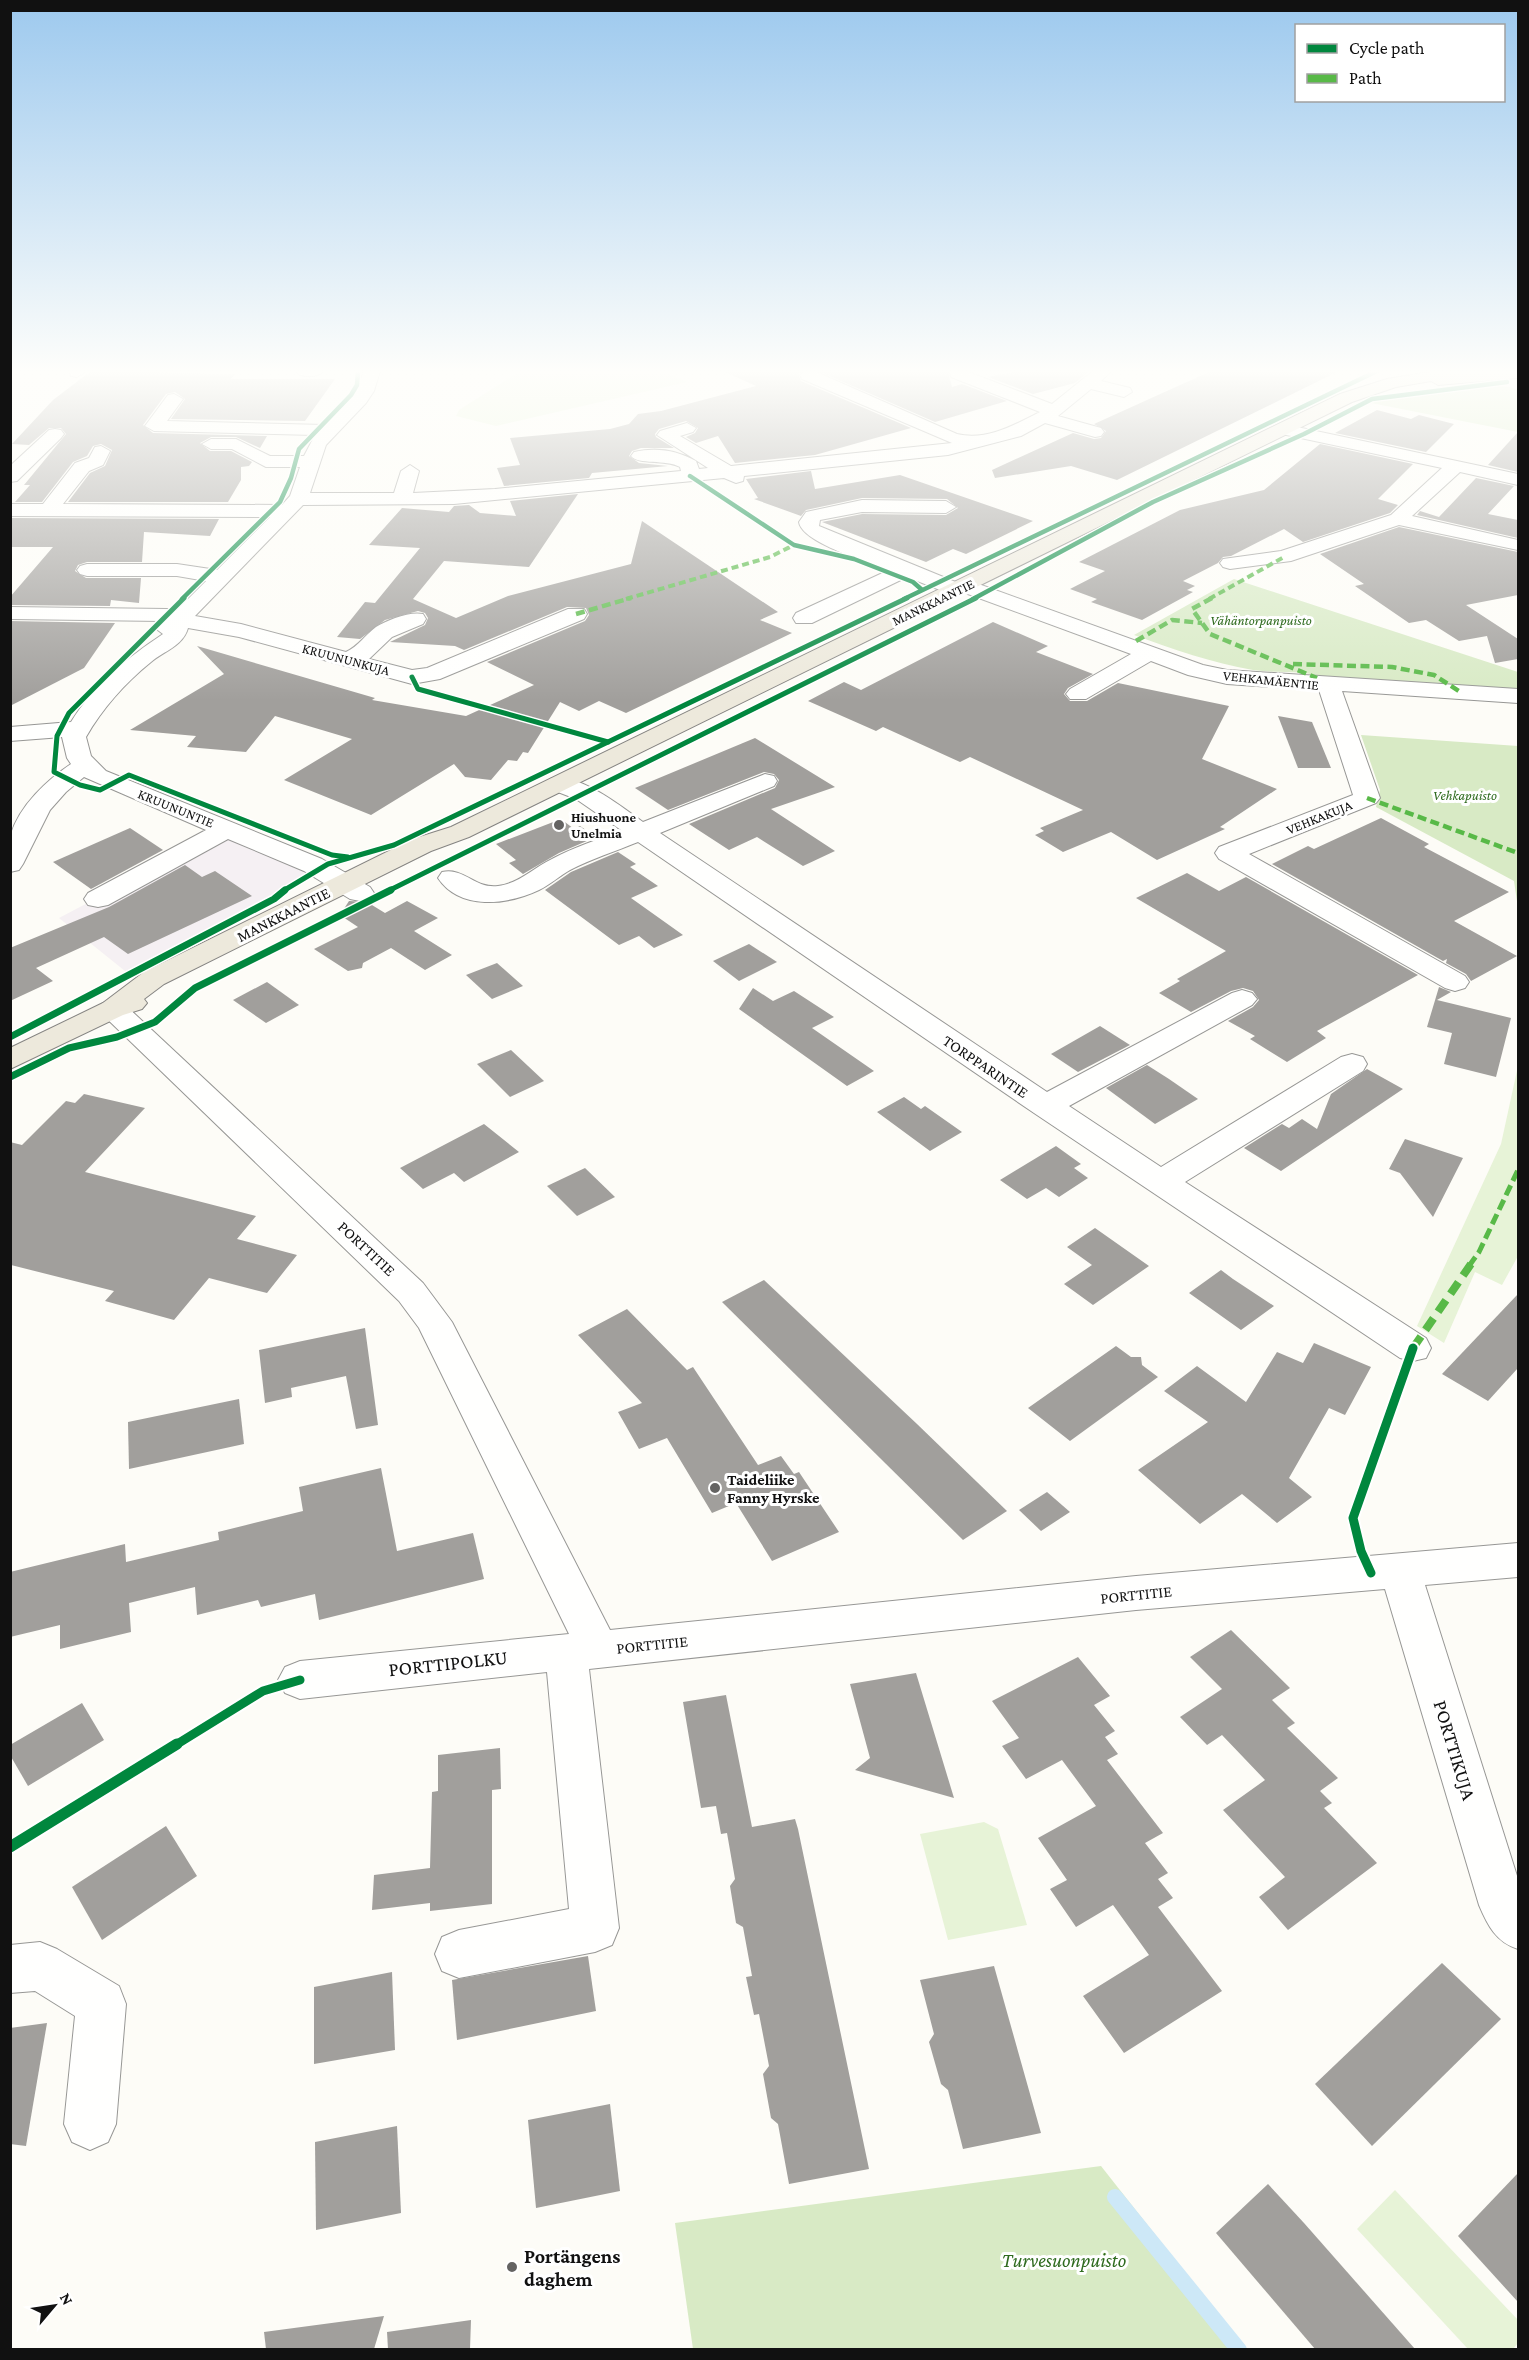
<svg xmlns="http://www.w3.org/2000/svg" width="1529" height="2360" viewBox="0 0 1529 2360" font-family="'Crimson Pro',serif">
<rect width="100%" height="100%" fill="#fdfcf7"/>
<path fill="#f5f0f3" d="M228 829 321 869 296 880 274 899 130 975 59 918Z"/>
<g fill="#e7f3d7">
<path d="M520 371H661L687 382 496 426 456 416 459 410Z"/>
<path d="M1518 1066V1256L1502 1285 1475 1272 1444 1343 1417 1326 1501 1144Z"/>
<path d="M984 1822 998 1829 1027 1925 948 1940 920 1834Z"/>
<path d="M1395 2190 1518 2320V2343L1513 2349H1468L1357 2229Z"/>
</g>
<g fill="#d8eac5">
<path d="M1490 385 1510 387 1518 390V432L1371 403 1393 396Z"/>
<path d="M1234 579 1518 672V690L1331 680C1307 669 1279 674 1253 670 1212 663 1173 649 1134 635Z"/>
<path d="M1361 735 1518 746V908L1514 881 1376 807 1380 790Z"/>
<path d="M1101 2166 1245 2349H693L675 2223Z"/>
</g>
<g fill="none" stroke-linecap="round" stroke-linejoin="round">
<path stroke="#cde8f7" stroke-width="16" d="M1115 2197 1239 2350"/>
</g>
<g fill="#a19f9c">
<path d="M91 371 235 374 231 379H335L305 421 171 419 185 399 175 392 166 394 143 425 153 433 267 436 260 448 236 437H211L200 443 210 451H231L252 462 249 466 241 467V480L228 502H68L90 473 105 466 112 450 101 444 93 446 87 456 73 462 42 502H15L30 485H24L66 434 61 428H49L29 445 12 444 53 400Z"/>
<path d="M723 371H803L798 374 801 381 911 428 815 455 735 463 718 436 696 443 686 437 695 433 698 428 686 421 659 429 655 434 656 437 674 448H641L632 451 629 456 639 463 668 466 592 473 589 478 504 486 497 468 520 465 510 438 610 429 629 424 638 414 661 411 756 386Z"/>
<path d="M818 371H948L952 387 962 384 1007 401 935 422Z"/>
<path d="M1018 371H1086L1087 373 1075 383 1033 394 988 377Z"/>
<path d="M1211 371H1339L1117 480 1071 466 995 478 992 470 1073 433 1094 439 1101 438 1106 431 1094 424Z"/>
<path d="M1377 410 1411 419 1419 415 1454 424 1426 452 1335 433Z"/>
<path d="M1518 432V472L1488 465Z"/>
<path d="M1320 444 1413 464 1378 499 1398 505 1390 513 1303 542 1284 529 1231 556 1223 557 1218 563 1183 581 1195 586 1187 590 1193 592 1142 620 1091 602 1097 599 1070 589 1105 571 1079 562 1180 510 1264 490Z"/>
<path d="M811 471 815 489 900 475 1033 521 966 554 953 549 926 562 822 522 862 514 946 515 958 508 947 499 862 498 806 510 801 516 754 499 758 498 746 479Z"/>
<path d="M1476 478 1514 486 1488 514 1518 520V538L1417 515 1420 511 1439 517Z"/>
<path d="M578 494 529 567 444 561 413 599 456 618 508 596 631 564 642 521 778 612 760 620 792 633 626 713 599 701 579 711 560 702 528 753 523 752 517 761 508 760 491 780 465 777 454 764 371 815 284 780 352 739 275 716 246 752 187 747 196 736 130 730 224 674 197 646 375 698 372 700 466 716 534 685 487 662 585 621 589 615 586 608 567 607 464 650 455 646 390 642 425 625 428 618 425 613 418 611 385 620 360 639 337 637 365 602 375 603 420 548 369 545 402 508 449 512 454 506 469 505 480 513 516 516 510 501Z"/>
<path d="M10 518 219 519 210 536 144 532 142 562H87L78 565 75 571 86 578H141L139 603 111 600 110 606 10 605V597L53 547H10Z"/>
<path d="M1399 527 1518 552V595L1466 605 1518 639V659L1495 663 1487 636 1459 641 1426 620 1409 623 1355 586 1364 584 1320 554Z"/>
<path d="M10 621 115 623 84 668 10 706Z"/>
<path d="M993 622 1048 646 1036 652 1093 674 1068 688 1064 694 1070 701H1087L1118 683 1229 706 1202 759 1277 789 1220 827 1225 829 1157 860 1111 832 1063 852 1035 835 1044 831 1040 828 1083 810 970 757 960 762 883 727 876 731 808 701 844 682 861 690Z"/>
<path d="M1278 716 1312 722 1331 768H1298Z"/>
<path d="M755 738 835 787 771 809 835 851 803 866 757 837 729 850 689 824 775 788 779 780 774 774 764 772 668 810 635 788Z"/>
<path d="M1381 818 1429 844 1424 847 1509 892 1454 921 1517 956 1471 981 1466 974 1446 963 1447 959 1443 961 1272 864 1308 846 1314 849Z"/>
<path d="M561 819 574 829 580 826 596 837 559 853 523 874 509 863 516 860 496 844Z"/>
<path d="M130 828 163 850 91 889 53 862Z"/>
<path d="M618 852 636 864 630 867 658 886 631 898 683 935 654 948 639 936 619 945 545 890 571 872Z"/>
<path d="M185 865 202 877 215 871 252 896 128 954 104 937 36 968 53 981 10 1001V948L109 907Z"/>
<path d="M1187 873 1219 891 1246 877 1418 975 1317 1031 1326 1038 1287 1062 1250 1039 1255 1036 1228 1021 1253 1007 1259 1000 1253 991 1243 988 1231 991 1191 1012 1159 993 1180 981 1177 979 1226 951 1136 898Z"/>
<path d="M349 901 367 902 385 913 407 901 438 918 414 931 452 955 425 970 391 948 363 963 362 968 348 971 314 949 358 927 340 915Z"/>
<path d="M749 944 777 962 739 981 713 961Z"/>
<path d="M497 963 523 986 492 999 466 975Z"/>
<path d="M267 982 299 1005 266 1023 233 1000Z"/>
<path d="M1439 987 1451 992 1437 1000 1511 1018 1496 1077 1444 1064 1452 1033 1427 1027Z"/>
<path d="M753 988 773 1001 794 991 834 1017 812 1028 874 1071 847 1086 739 1009Z"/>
<path d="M1100 1026 1130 1045 1078 1072 1051 1054Z"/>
<path d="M511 1050 544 1081 510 1097 477 1064Z"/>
<path d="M1147 1065 1169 1079 1198 1099 1155 1124 1106 1088Z"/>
<path d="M1367 1069 1403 1089 1281 1171 1244 1148 1282 1124 1289 1128 1302 1119 1317 1129 1331 1094Z"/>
<path d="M84 1094 145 1108 85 1172 256 1216 237 1239 297 1255 267 1293 209 1278 174 1320 105 1301 114 1291 11 1265 10 1142 22 1145 66 1101 75 1103Z"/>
<path d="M904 1097 921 1109 925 1106 962 1132 930 1151 877 1112Z"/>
<path d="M484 1124 519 1152 464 1182 454 1173 423 1189 400 1168Z"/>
<path d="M1405 1139 1463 1158 1433 1217 1400 1173 1389 1169Z"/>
<path d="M1056 1146 1081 1164 1074 1168 1088 1178 1059 1197 1046 1188 1027 1199 1000 1180Z"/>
<path d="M585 1168 615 1197 577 1216 547 1186Z"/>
<path d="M1095 1228 1149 1266 1093 1305 1064 1284 1092 1265 1067 1247Z"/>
<path d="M1221 1270 1233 1279 1274 1306 1241 1330 1189 1293Z"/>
<path d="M764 1280 917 1424 1007 1511 963 1540 722 1302Z"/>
<path d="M1518 1294V1368L1488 1401 1442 1374Z"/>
<path d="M627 1309 687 1370 693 1367 758 1465 781 1456 794 1474 799 1472 839 1532 772 1561 736 1503 712 1513 667 1438 639 1449 618 1412 642 1403 578 1335Z"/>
<path d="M365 1328 378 1425 356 1429 346 1376 291 1388 292 1397 265 1403 259 1350Z"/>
<path d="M1314 1343 1371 1367 1345 1415 1329 1408 1289 1478 1312 1497 1277 1523 1242 1494 1200 1524 1138 1470 1208 1422 1164 1391 1197 1366 1246 1402 1277 1352 1303 1363Z"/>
<path d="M1116 1346 1131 1357H1141L1142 1365 1158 1377 1070 1441 1028 1408Z"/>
<path d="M239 1399 244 1444 129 1469 128 1422Z"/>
<path d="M381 1468 397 1551 473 1533 484 1579 319 1620 315 1594 261 1607 258 1600 197 1615 195 1587 129 1603 131 1632 60 1649V1625L10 1637V1572L125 1544 126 1562 219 1540 218 1532 303 1511 299 1487Z"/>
<path d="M1047 1492 1070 1512 1041 1531 1019 1510Z"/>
<path d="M1231 1630 1290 1688 1272 1700 1295 1723 1287 1728 1338 1778 1320 1791 1332 1803 1324 1808 1377 1863 1288 1930 1259 1897 1285 1877 1223 1810 1265 1780 1222 1735 1207 1745 1180 1717 1222 1689 1190 1657Z"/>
<path d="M1078 1657 1110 1696 1094 1705 1115 1731 1105 1737 1118 1754 1107 1760 1163 1833 1145 1843 1168 1873 1158 1879 1173 1898 1158 1907 1222 1991 1124 2053 1083 1996 1149 1955 1113 1905 1076 1927 1050 1889 1067 1880 1038 1838 1096 1806 1062 1760 1026 1779 1002 1746 1019 1738 992 1701Z"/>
<path d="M916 1673 954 1798 855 1770 870 1758 850 1684Z"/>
<path d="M726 1695 752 1827 795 1819 798 1829 869 2169 789 2184 778 2124 771 2118 763 2074 769 2066 759 2014 754 2015 746 1977 752 1976 743 1927 736 1923 730 1886 735 1879 727 1833 721 1834 716 1806 701 1808 683 1702Z"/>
<path d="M82 1703 104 1740 28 1786 10 1755V1745Z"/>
<path d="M500 1748 501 1789 492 1790V1904L430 1911V1903L372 1910 374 1875 430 1868 432 1792 438 1791V1755Z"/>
<path d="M166 1826 197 1876 102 1940 72 1887Z"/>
<path d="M588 1956 596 2011 457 2040 452 1980Z"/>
<path d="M1442 1963 1501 2019 1372 2146 1315 2084Z"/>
<path d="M994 1966 1041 2133 963 2149 948 2090 941 2084 929 2042 934 2034 920 1980Z"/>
<path d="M392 1972 395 2050 314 2064V1987Z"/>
<path d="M47 2023 26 2146 10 2144V2028Z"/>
<path d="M610 2104 620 2191 536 2208 528 2120Z"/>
<path d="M397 2126 401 2213 316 2230 315 2142Z"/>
<path d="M1518 2173V2302L1458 2236Z"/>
<path d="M1268 2184 1304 2223 1415 2349H1315L1216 2233Z"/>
<path d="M384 2316 374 2349H266L264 2332Z"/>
<path d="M471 2320 470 2349H388L387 2332Z"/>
</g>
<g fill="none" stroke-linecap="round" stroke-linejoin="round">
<defs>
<g id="minor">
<path d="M69 371H85V372L77 377 71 376Z"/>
<path d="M295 371H323C317 378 301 378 295 371Z"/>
<path d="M364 371H380L374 391 366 403 326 445 310 493H394L401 471 410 465 419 471 413 493 495 489 681 471 680 467C666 459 638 465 631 456L634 452C655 447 677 450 696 461L699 469 708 468 657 435 660 431 687 423 696 428 693 432 680 436 731 466 952 443 802 379 800 375 806 371H814L957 434C987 441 1014 425 1040 412L951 377 950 371H966L1052 404 1093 371H1111L1101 381 1130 388 1132 392 1124 397 1091 389 1058 416 1101 428 1104 432 1101 436 1095 437 1045 423 1021 436 948 455 744 476 743 481 736 483 724 478 454 504 303 505 195 616 241 624 346 652C359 646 365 635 376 627 387 620 410 611 423 614L426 619 423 624 392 637 369 659 412 670 427 668 568 609H584L587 614 584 619 440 679 412 684 239 637 188 628C183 646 164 651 151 662 125 683 102 709 86 737L91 756 106 771 322 859 370 887 374 893 370 899 360 901 350 899 304 871 228 839 108 905 98 907 88 905 84 899 88 893 206 830 84 777 66 792 50 810 23 864 19 870 10 872C10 861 8 845 11 834 20 805 47 780 71 764L67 758 62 737 10 741V727L71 722C93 686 128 657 163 634L155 628 162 621 10 619V607L167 609 176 611 206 581 177 576H87L80 574 77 570 80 566 87 564H177L217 570 270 517 10 516V504H43L75 463 89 458 95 447 101 446 110 451 103 465 89 471 63 504 282 505 290 496 300 467H266L232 449H211L202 444 211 439H236L270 456H304L315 435 154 431 145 426 168 395 174 394 183 399 167 421 325 425 354 396Z"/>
<path d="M1283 424 1518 474V485L1460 472 1412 516 1518 540V550L1399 525 1291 561 1230 569 1223 567 1220 563 1223 559 1281 551 1391 515 1442 468 1277 433 1274 429Z"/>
<path d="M55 429 61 430 64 434 61 438 17 481 10 482V466L49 430Z"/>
<path d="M862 500 946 501 956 507 946 513 862 512 820 520 819 526 958 583 966 580 973 582 1203 665 1227 670 1518 689V703L1342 691 1380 798 1376 803 1249 854 1465 976 1469 982 1465 988 1455 991 1445 988 1219 859 1215 853 1219 847 1353 795 1319 690 1227 684 1188 675 1151 661 1086 699H1070L1066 694 1070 689 1131 654 965 593 957 596 950 594 907 577 812 623H796L793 618 796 613 889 570C869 562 802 543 799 522L806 512Z"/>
<path d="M765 774 774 776 777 781 774 786 660 833 1047 1092 1232 993 1242 990 1252 993 1257 999 1252 1005 1069 1106 1161 1167 1341 1057 1352 1054 1363 1057 1367 1064 1363 1071 1185 1182 1426 1338 1431 1348 1426 1358 1413 1361 1400 1358 1034 1113 638 842C616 851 591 859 570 870 559 876 550 885 539 890 507 905 460 911 438 878L442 872C464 867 475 889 498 886 520 883 533 868 552 859 574 847 598 840 621 830L576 799 550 789 547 784 550 779C579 772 620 806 643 822Z"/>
<path d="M113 1000 123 1003 423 1283 452 1322 610 1630 1136 1576 1518 1543V1577L1425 1585 1518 1879V1949C1496 1942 1488 1926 1479 1905L1385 1589 1136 1610 589 1669 619 1928 612 1945 595 1952 459 1978 442 1971 435 1954 442 1937 459 1930 569 1909 547 1672 300 1699 285 1693 278 1680 285 1667 300 1661 569 1634 419 1328 399 1301 103 1015 98 1009 103 1003Z"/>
<path d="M40 1942 57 1949 119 1986 126 2004 116 2124 108 2142 90 2150 72 2142 64 2124 75 2016 35 1991 10 1993V1945Z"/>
</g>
<path id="major" d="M1435 371H1518V378L1438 385 1431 381 1396 387 1352 402 469 837 431 851 164 984 144 999 147 1003 142 1009 123 1015 10 1069V1048L103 1003 144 972 413 839 451 827 1340 394 1387 379Z"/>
</defs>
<use href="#minor" stroke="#979795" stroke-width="2"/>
<use href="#major" stroke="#858482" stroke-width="2"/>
<use href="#minor" fill="#fffffe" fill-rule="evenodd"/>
<use href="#major" fill="#ede9dc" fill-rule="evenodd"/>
<g stroke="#58b947" stroke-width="4" stroke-dasharray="7 4" stroke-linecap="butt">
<path d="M626 599 770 557 794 545"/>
<path d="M1209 599 1284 557"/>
</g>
<g stroke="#58b947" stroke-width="4.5" stroke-dasharray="9 4.5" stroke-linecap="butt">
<path d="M1212 598 1192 609 1210 634 1317 678"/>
<path d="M576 614 631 598"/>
<path d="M1136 641 1172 620 1202 623"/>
<path d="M1293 664 1392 667 1434 675 1462 693"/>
<path d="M1367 798 1518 853"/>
</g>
<path stroke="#58b947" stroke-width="5" stroke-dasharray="11 5" stroke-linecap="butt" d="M1469 1266 1479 1252 1518 1170"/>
<path stroke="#58b947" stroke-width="8" stroke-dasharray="14 8" stroke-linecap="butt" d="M1413 1348 1471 1264"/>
<defs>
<g id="cycleway-far4">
<path d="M690 476 794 545 854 559 913 582 921 589"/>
<path d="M182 599 280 502 291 478 299 449 351 395 357 385 358 371"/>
<path d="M904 599 1377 371"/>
<path d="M973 599 1153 502 1304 434 1372 399 1507 382"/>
</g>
<g id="cycleway-far3">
<path d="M184 598 69 713 57 736 54 772 80 785 100 790 129 775 332 855 348 857"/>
<path d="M412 677 418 689 608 742"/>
<path d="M283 891 328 864 394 845 907 598"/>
<path d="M388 891 976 598"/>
</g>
<g id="cycleway-far2">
<path d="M10 1037 274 899 285 890"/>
<path d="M10 1077 69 1048 117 1037 155 1022 195 988 391 890"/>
</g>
<g id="cycleway-far1">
<path d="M1371 1573 1361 1551 1353 1518 1413 1348"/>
<path d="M174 1746 263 1691 300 1680"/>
</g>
<path id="cycleway" d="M10 1847 177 1744"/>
</defs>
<use href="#cycleway-far4" stroke="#fff" stroke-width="7"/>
<use href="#cycleway-far3" stroke="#fff" stroke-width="8"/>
<use href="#cycleway-far2" stroke="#fff" stroke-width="10"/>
<use href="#cycleway-far1" stroke="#fff" stroke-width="13"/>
<use href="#cycleway" stroke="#fff" stroke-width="15"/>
<use href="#cycleway-far4" stroke="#00873e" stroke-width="4.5"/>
<use href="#cycleway-far3" stroke="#00873e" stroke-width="5"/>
<use href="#cycleway-far2" stroke="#00873e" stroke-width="7"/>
<use href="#cycleway-far1" stroke="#00873e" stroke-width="9"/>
<use href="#cycleway" stroke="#00873e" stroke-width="11"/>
</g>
<linearGradient id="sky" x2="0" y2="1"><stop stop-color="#9dc9ee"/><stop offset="0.53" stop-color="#fefefb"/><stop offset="1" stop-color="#fefefb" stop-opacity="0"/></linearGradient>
<rect width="1529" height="701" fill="url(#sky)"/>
<g fill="#646362" stroke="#fff" stroke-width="2">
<circle cx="559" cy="825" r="6"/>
<circle cx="715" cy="1488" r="6"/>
<circle cx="512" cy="2267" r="6"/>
</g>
<g text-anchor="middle" stroke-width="6" stroke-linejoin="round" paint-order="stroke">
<g font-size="14" fill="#111" stroke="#fff">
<text transform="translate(933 602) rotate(-26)" y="5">MANKKAANTIE</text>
<text transform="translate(346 659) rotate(15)" y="5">KRUUNUNKUJA</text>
<text transform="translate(1271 680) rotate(6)" y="5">VEHKAMÄENTIE</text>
<text transform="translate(176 808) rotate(22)" y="5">KRUUNUNTIE</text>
<text transform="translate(1319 817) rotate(-22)" y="5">VEHKAKUJA</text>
</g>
<g font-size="14" font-style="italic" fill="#2f6b1f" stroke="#fff">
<text x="1261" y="625">Vähäntorpanpuisto</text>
<text x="1465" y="800">Vehkapuisto</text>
</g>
<g font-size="14" font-weight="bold" fill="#111" stroke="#fff" text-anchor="start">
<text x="571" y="822">Hiushuone<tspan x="571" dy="16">Unelmia</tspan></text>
</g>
<g font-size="16" fill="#111" stroke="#fff">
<text transform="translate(283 914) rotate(-27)" y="6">MANKKAANTIE</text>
<text transform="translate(986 1066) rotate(34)" y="6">TORPPARINTIE</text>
<text transform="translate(367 1248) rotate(43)" y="6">PORTTITIE</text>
<text transform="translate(1136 1594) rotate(-6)" y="6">PORTTITIE</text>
<text transform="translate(652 1644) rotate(-6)" y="6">PORTTITIE</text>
</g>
<g font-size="16" font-weight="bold" fill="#111" stroke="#fff" text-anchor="start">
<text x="727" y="1485">Taideliike<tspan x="727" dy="18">Fanny Hyrske</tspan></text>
</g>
<g font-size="20" fill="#111" stroke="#fff">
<text transform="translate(448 1663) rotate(-6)" y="7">PORTTIPOLKU</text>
<text transform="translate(1455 1750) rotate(73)" y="7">PORTTIKUJA</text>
</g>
<g font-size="20" font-weight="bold" fill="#111" stroke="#fff" text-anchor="start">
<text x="524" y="2263">Portängens<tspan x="524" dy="23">daghem</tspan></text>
</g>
<g font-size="20" font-style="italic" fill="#2f6b1f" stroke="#fff">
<text x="1064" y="2267">Turvesuonpuisto</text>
</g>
</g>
<rect width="1529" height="2360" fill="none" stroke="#111111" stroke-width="24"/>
<rect x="1295" y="24" width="210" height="78" fill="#ffffff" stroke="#a0a0a0" stroke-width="1.5"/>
<rect x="1307" y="44" width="30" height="9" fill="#00873e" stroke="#a0a0a0" stroke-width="1.5"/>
<text x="1349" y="54" font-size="18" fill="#111111">Cycle path</text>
<rect x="1307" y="74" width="30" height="9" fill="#58b947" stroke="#a0a0a0" stroke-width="1.5"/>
<text x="1349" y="84" font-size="18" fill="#111111">Path</text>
<g transform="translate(54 2306) rotate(61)" stroke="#ffffff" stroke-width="4.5" paint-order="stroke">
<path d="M0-4.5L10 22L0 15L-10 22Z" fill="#111111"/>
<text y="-9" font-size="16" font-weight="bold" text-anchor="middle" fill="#111111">N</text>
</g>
</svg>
